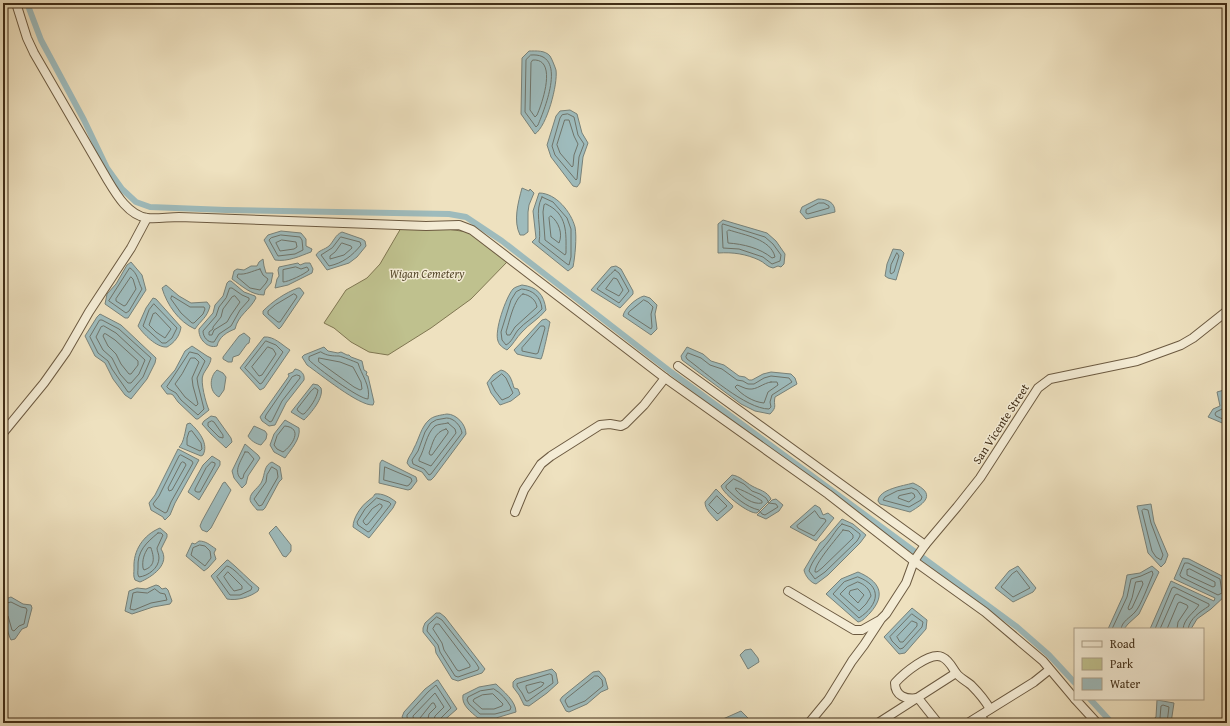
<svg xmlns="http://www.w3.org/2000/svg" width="1230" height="726" viewBox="0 0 1230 726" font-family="'Gentium Book Plus',serif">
<rect width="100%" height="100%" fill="#eee1bf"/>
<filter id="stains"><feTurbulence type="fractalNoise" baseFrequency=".005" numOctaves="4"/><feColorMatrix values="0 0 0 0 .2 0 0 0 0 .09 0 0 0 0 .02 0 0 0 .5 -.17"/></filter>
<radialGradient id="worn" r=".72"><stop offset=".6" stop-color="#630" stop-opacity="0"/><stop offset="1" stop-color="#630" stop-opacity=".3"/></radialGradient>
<path fill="#bfc18e" stroke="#807752" d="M401 228H440L468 232 483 241 507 262 471 299 431 328 388 355 369 352 351 342 334 328 324 323 346 290 367 278 380 264Z"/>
<g fill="#9ebbbc" stroke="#78827a">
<path d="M529 51C536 51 545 50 550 56 552 59 555 67 556 70 558 84 547 126 535 134L521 114 522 58Z"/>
<path d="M570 110 577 114 582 133 588 143 583 157 580 183 577 187 573 186 551 157 547 145 556 116 560 111Z"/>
<path d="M522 188 529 191 530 189 534 193 529 205 528 212V232L524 235H520C513 221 518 203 522 188Z"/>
<path d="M539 193C556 193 571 212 575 227 577 237 575 257 573 267L568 271 532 242 536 238 533 211Z"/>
<path d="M818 199C827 199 835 202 835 212L806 219 800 212 802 207Z"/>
<path d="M723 220 767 233 776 241 785 254 784 264 781 267 778 266 773 268C767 267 764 262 759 260 746 254 733 252 718 253V224Z"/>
<path d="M281 231 301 233 306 239V246L312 249 311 252C300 256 288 262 275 260L264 240 268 235Z"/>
<path d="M342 232 362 239 365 241 366 246 357 257 349 263 327 270 316 255C319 250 324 250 329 246 334 241 335 235 342 232Z"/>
<path d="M893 249 901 250 904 253 896 280 888 278 885 276 887 264Z"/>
<path d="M263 259 264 266 266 273H273L271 283 265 290 264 295C251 295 242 286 232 279L234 271 237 269 244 270 251 266H257L259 262Z"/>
<path d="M131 262 142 275 146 290 128 318H125L105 304 107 294 116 284 127 265Z"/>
<path d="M298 263 300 265 305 263H310L313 269 312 273 288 285 275 288 277 279 279 276 278 270 279 267Z"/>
<path d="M616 266 621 269 633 291V294L620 308 591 290 611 267Z"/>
<path d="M229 281H231L244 292 255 296 256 298C250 310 238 315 235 329 227 332 219 337 217 346 208 349 198 339 199 329L213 313 215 305 223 296 227 283Z"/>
<path d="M166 285 179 296 191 303 207 302 210 306C207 318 201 320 195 329 179 322 167 305 162 288Z"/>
<path d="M522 285C537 287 544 294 546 310 539 319 529 324 522 332 516 338 513 345 507 350 503 348 499 345 498 341 494 331 506 297 513 289 515 287 519 286 522 285Z"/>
<path d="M298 288H300L304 293 281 327 279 329 263 314V311C273 301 285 293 298 288Z"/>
<path d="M644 296 650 298 657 305 655 314 657 329 651 335 623 316C624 309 636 298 644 296Z"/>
<path d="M153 298 156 299 181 327C180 336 174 343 167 347 157 348 143 334 138 326L146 308Z"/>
<path d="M100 314 121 325 156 358 155 363 147 379 131 399 125 395 113 379 105 363 95 356 85 336 97 317Z"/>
<path d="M546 319 550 322C549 327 543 356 541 359L525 356 517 354 514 350 542 320Z"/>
<path d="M244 333 250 338 249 343 247 344 239 355 233 357 232 362H228L223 359V357L239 336Z"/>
<path d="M264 337C274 336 282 345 290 350L264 388 260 390 240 368Z"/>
<path d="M192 346 207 356 211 358C211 364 205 370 203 375 200 381 206 404 209 410L198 419H196L178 402 173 395 171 394H167L161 386 175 370 185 351Z"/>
<path d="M324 347 328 351 338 353 341 352 347 355H349L351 357 362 361 364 370 367 372 366 375 368 376 374 402 373 405C359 406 320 374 307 365L302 357 304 355Z"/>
<path d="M687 347 703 354 711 361 724 365 739 376 745 377 749 380H752L763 374 771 372 791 374 795 378 797 384 775 397C773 406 778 406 770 414L755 411 741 404 682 360 681 356Z"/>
<path d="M295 369C301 370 305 374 304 380L286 403 275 425 269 426 262 421 260 417 289 376 288 374 293 372Z"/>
<path d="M217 370 223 373 226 377 224 390 219 397C209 392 209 377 217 370Z"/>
<path d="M501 370C510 372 512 381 514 388L518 389 520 394 511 401 500 405 491 393 487 383 493 375Z"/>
<path d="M313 384 318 385 321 388C324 398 311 413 304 420L291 412Z"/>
<path d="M1224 390 1227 394V425L1208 417 1213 409 1220 406 1217 392Z"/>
<path d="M447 414C456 414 466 424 466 434L434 477 431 480H428L422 472 410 467 407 463C408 457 412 454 414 448 419 439 421 427 429 420 433 416 441 415 447 414Z"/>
<path d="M211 416 216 417 231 438 232 442 226 448 211 434 202 424 204 421Z"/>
<path d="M285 420 299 428C301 439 291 449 285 458L274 452 270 445 274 434Z"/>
<path d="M190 423C199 431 209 444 203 455L201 456 179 447C184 443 185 431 187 424Z"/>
<path d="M254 426 265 431 267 434 266 439 261 445C256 444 250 440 248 436Z"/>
<path d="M245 444 258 455 260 458 248 476 246 484 242 488 234 478 232 471Z"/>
<path d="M178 449 199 460 175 503 170 515 165 520 164 519 163 517 151 510 149 503 155 495Z"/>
<path d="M212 456 220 461V465L199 500 188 492 203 465Z"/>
<path d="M382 460 416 477 417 481 411 489 408 490 379 483 380 463Z"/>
<path d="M272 462 280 467 282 479 279 482 265 508 263 510H257C255 507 250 503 250 499 250 492 260 487 262 481 265 474 264 465 272 462Z"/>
<path d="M732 475C740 476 745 482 752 486 759 490 767 491 771 499L757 513C749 514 724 495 721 486Z"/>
<path d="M225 482 231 490 211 528 207 532 202 530 200 526 202 521 223 483Z"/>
<path d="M913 483C937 494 925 503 910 512L880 504 878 501C879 489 903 486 913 483Z"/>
<path d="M716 489 733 506 732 508 717 521C712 515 705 510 705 502Z"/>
<path d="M375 494C382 493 390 497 396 502L393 508 369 538 353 527C353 518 361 506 368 501 371 498 373 498 375 494Z"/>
<path d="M776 499 783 505 779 511 766 519 757 515 772 500Z"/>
<path d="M1151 504 1154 522 1168 555 1165 563 1161 567 1148 553 1137 506Z"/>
<path d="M815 505 820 508 823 515 828 513 834 518 816 541 790 527Z"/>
<path d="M842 519 853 524 866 535 860 543 828 575 816 584C811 583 805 576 804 570L820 543 824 540Z"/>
<path d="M276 526 291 545V551L286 557 283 556 269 533Z"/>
<path d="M160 528 167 534V537L161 549C171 564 152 577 140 582L135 580C133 576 134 573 134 568 133 551 143 535 160 528Z"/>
<path d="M199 541C206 541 210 545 216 549L214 553 216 559 208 568 204 571 186 556 192 543 195 544Z"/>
<path d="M1183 558 1189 559 1224 577 1226 595 1211 609 1197 619 1191 629H1150L1171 581 1214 601 1215 598 1174 579Z"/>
<path d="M227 560H228C239 569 248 579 259 588L258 591C250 597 237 601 227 599L211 576Z"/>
<path d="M1018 566 1036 588 1033 592 1013 602 995 588 1009 571Z"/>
<path d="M1152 566 1159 572 1139 614 1128 624 1124 629H1108L1123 596 1127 575 1140 573Z"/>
<path d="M858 572C879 581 887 594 870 613 866 617 863 621 858 622L826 594 841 579Z"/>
<path d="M156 585 159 586 162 589 166 588 168 590 172 601 170 604 153 607 132 614 125 611 129 591 137 588 146 589Z"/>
<path d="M11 597 23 604 31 605 32 608 27 627 22 629 15 639 11 640C8 635 1 608 3 603 4 599 8 598 11 597Z"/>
<path d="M912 608 927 620 926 629 905 653 899 654 884 637Z"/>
<path d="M436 613H440L445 617 485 669 482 673 458 681 452 679 436 653 435 647 423 632V628L425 623Z"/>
<path d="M751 649 758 658 759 662 748 669 740 655 745 650Z"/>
<path d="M552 669 556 673 558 683 547 693 529 706 524 705 519 695 513 687V682L516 679Z"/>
<path d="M599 671 605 678 608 689 601 692 587 704 569 712 566 711 560 700 562 697 593 672Z"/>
<path d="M437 680H438L457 709 441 723H406L402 717 404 712 425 689Z"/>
<path d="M496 684C503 691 516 701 516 712L496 718H478C471 712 461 705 463 695L479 687Z"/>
<path d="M1157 700 1174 703 1171 723H1149L1156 717Z"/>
<path d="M741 711 748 718V723H714Z"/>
</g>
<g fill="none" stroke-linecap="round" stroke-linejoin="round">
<g stroke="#6f746a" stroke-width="1">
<path d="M531 55C568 52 545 108 538 125L536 127 525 112 526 60Z"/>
<path d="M533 60C558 58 542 104 537 115L535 117 530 110 531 63Z"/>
<path d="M568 114 574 117 578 135 584 144 579 157 577 179 576 180 555 155 552 146 560 118 562 115Z"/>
<path d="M565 120H569L574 136 578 144 574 155 573 166 572 167 560 153 557 145Z"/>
<path d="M542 197 553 202 567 218 571 229V257L569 265 567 264 539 242C542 227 534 212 542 197Z"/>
<path d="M819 203H824L829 206V208L808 214 806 213V210Z"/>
<path d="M546 204C568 214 566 233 566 253L565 255 545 240 543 212 544 205Z"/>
<path d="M551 216C559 222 563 234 559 243L551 237 549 218Z"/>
<path d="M723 224 765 237 773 244 781 255 780 261 772 264 763 257 739 249 723 248 722 226Z"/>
<path d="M729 230C744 235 771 239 775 257L772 258C760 248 743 244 728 243L727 232Z"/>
<path d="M281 235 300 237 302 240 303 250 295 254 278 256 269 240 271 238Z"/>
<path d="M341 237 360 242 361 245C352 256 343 263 329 266L321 255 332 248Z"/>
<path d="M282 240 296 242 297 247 294 249 280 251 276 243Z"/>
<path d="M342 243 351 246 352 248 344 255 330 259V256L335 252Z"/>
<path d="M897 253 899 256 894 272 891 274 890 272 891 265Z"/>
<path d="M296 267 301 269 307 267 309 270C305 274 288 282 283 282V270Z"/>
<path d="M130 268C138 273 138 282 142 289L129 311 126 313 109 301Z"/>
<path d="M260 269 263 275 268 279 266 283 260 290 250 288 237 277 238 274C246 275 252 271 260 269Z"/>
<path d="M615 270 619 273 629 291 619 303 597 289C600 285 611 273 615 270Z"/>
<path d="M131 277 133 279 136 289 126 305 124 306 116 301V299Z"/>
<path d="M614 278 617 279 623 290 619 296 606 289Z"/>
<path d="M230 288H232L242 295 249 298V300L240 310 231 326 219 334 214 342C208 343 203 337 203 331L216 316 219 307 226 298Z"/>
<path d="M522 289C533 290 541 297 542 309 535 317 525 322 518 330 514 335 512 342 506 345L502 340 501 332 511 300 516 292Z"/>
<path d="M294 294 296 295 297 297 280 322H278L268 314V311L275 305Z"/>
<path d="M523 294C530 295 536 300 537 307L515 327 510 335H507L506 332C509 323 514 298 523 294Z"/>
<path d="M172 296 190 307H204L205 309 203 314 194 323H192L181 313 171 299Z"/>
<path d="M235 296 240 302 231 315 227 322 214 330 212 335H209V332L213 329V327L221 317 223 309 232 297Z"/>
<path d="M644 300 648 302 653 307 651 314 652 327 651 329 628 314 629 312Z"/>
<path d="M154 304 177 328 172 338 166 343H162L143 326 149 310Z"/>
<path d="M156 313 171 329 165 338 156 332 149 325 153 314Z"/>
<path d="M100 320H102L119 329 151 358 143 377 130 392H128L112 369 108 361 98 353 90 337Z"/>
<path d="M104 326 116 333 145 360 139 374 131 383H128L120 374 112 358 103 350 96 337 101 327Z"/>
<path d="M541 326H544L545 328 538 353 536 354 522 351V348Z"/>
<path d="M106 334 115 340 138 361V365L131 374H129L121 364 116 354 108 346 103 336 104 334Z"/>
<path d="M266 341 276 345 283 352 262 383 260 384 245 368Z"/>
<path d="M268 347 273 349 276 354 262 375 259 376 252 367Z"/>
<path d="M190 352 198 354 205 361 197 378 198 385 204 409 198 415 181 400 176 393 169 389 167 387Z"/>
<path d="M321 352C327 356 333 356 339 356 343 357 353 361 358 363 361 374 371 386 368 399 359 399 317 368 309 360V357Z"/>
<path d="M688 353 701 358 710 365 722 369 737 380 743 381 748 384H754L764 378 771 376 789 378 792 382 772 395 770 402 771 407 769 409C746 409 706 373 687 359L686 357Z"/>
<path d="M191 358H195L199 362 192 378 193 386 198 404 196 406 185 397 175 384 182 374Z"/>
<path d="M319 358 340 362 353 367 361 382 362 389 360 390 354 387 319 362Z"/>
<path d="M502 374 506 378 513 393 509 397 502 400 495 391 491 383Z"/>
<path d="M297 375 300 376V378L282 401 272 421 270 422 265 418 266 415 292 377Z"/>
<path d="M771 382H777L778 385 768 392 764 403C753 402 742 395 735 387L737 385C741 386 745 389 749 389 757 390 763 383 771 382Z"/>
<path d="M315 388 318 390C317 398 310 408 304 414H302L298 411 297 409 311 391Z"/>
<path d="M1227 396 1223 398 1224 408 1216 412 1215 414 1216 416 1227 421"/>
<path d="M447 418C454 418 461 426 462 433L431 474 429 475 424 469 413 464 412 460 418 451 425 432 431 423 436 420Z"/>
<path d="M212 421 214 422 223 435V438L219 437 208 426V423Z"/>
<path d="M448 423 455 429 456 433 431 466 419 461V459C425 449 426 434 435 426 438 424 444 424 448 423Z"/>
<path d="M285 426C304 428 292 446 283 452L277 449 274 445 277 436Z"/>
<path d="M446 429 448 431V433L432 455H430L429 453C433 443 434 432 446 429Z"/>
<path d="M192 431 201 443 202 449 200 451 187 445V438L189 432Z"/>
<path d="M245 452H248L254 459 244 474 243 478 241 479C233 471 241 461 245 452Z"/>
<path d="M181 455 192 461 193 463 171 502 167 512 165 513 155 507 153 504 159 496 179 456Z"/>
<path d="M183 462 185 463 186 465 172 490 169 491 168 488 181 463Z"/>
<path d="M212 462 215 463V465L200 492H197L195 491V489L206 468Z"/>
<path d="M272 467 277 470 278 477 262 505 259 506 254 499 266 482 267 475Z"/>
<path d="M385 467 411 478 412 481 409 485 407 486 384 480Z"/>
<path d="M734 479 744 484 752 491 760 494 766 498 769 503 776 504 778 507 765 515 762 514 759 510C746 507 735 497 726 488V486Z"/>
<path d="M736 488C739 488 758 498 762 501V503C753 505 742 497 736 490Z"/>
<path d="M912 488 917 490 922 497 921 500 909 507 883 500 885 497 897 491Z"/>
<path d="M912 493 914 494 915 497 909 502 898 498 899 496Z"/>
<path d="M717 496 727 506 718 514 709 505Z"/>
<path d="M377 498 389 502 391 504 370 531 368 532 358 525 357 522 365 509Z"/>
<path d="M380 504 382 505V507L368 524 366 525 364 523 363 521 372 509Z"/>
<path d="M1144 509 1148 510 1151 523 1163 555 1161 560 1156 557 1152 551 1142 511Z"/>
<path d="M815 511 820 518 825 519 826 521 814 536 798 528 797 526Z"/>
<path d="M842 524 851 527 860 534V536L857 541 825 572 815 579 809 571C812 560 821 551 828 542 833 536 836 529 842 524Z"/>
<path d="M843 530 849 531 853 535V538L822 568 817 572H815C814 564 837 538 843 530Z"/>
<path d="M158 533H161L163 535 157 548C157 551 159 554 159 558 159 568 148 576 139 577 137 574 138 572 138 568 137 551 146 543 158 533Z"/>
<path d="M200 545 205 546 210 551 211 558 205 566 191 555 193 548Z"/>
<path d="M151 548C154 557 156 566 144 570L143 568C142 560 144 554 148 548Z"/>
<path d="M1185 563H1188L1220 579 1222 593 1218 595 1181 577 1180 575Z"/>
<path d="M227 566C234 567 245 582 252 587L251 590 240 595H230L217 577Z"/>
<path d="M1190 569 1215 582V586L1213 587 1187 575V570Z"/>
<path d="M1017 571 1030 588 1013 597 1001 587 1012 574Z"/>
<path d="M228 572 242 586V589L234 591 230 586 224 577Z"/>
<path d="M858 577C883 586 879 605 859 618L833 594 844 582Z"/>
<path d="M858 582C864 584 870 589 871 596L866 604 859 611 840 594 847 587Z"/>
<path d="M1136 582 1142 581 1143 584 1132 608 1129 610 1128 608 1132 598Z"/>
<path d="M155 589 160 593 165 594 167 600 151 603 134 610 130 609 133 593 137 592 147 593Z"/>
<path d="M858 589 864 595 858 603 849 594 850 591Z"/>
<path d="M3 604 11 602 21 607 26 608 27 610 24 624 19 626 14 631 12 630 8 616 3 614"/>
<path d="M912 614 923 622 922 627 903 648 900 649 892 641 890 637Z"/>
<path d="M437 617 442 620 476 663 479 668 478 670 458 677 455 676 440 652 438 645 427 631 428 625Z"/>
<path d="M912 621 917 623V626L903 642H900L897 637Z"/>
<path d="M436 624H439L470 665V667L459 671 457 670 444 650 442 643 433 629Z"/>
<path d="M1112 629 1127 597 1131 579 1141 576 1152 571 1153 574C1149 583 1141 606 1135 612 1130 618 1122 621 1121 629"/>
<path d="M1155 629 1172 588 1174 587 1209 604V606C1200 612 1190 618 1188 629"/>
<path d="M1160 629 1175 595 1177 594 1199 605C1194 613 1184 618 1183 629"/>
<path d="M1167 629 1178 603 1180 602 1187 605 1188 607 1178 622 1177 629"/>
<path d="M550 674 552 675 553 683 528 701H526L522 693 517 686V684Z"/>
<path d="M595 676H598L602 680 603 686 585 701 570 707H568L565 701 566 699Z"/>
<path d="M541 682 544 683 542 686 530 693H528L526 688V686Z"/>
<path d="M494 689C501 693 507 700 511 707L510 710 495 714H480L469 704 467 700 468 697 480 691Z"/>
<path d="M493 694 503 704 502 706 494 709H482L473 701 474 699 482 695Z"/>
<path d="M409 723 407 717V715L428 692 436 685 451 708 440 719 439 723"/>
<path d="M414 723 413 716 435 693 444 707 435 716 433 723"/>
<path d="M420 723V718L432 703H434L436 707 429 714 427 723"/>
<path d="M1155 723 1160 718 1161 706 1163 705 1169 707 1167 723"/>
</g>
<g stroke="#9ebbbc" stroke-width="6">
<path d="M27 3 41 40 84 120 107 168 122 189 136 202 150 207 226 210 449 214 466 217 502 241 671 372 1017 627 1049 655 1075 683"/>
<path d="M1090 699 1112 723"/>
</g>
<defs>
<g id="minor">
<path d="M16 3 27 38 34 53 107 179C116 194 128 215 147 218 157 219 169 217 179 217L426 226 459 225 472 230 665 378 828 494 914 561 985 612 1043 661 1075 699"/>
<path d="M678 366 925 545"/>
<path d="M3 433 44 383 66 352 89 312 131 248 147 218"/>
<path d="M515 512 524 490 541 464 551 456 600 425 610 424 621 426 625 424 644 405 665 378"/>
<path d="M788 591 854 630H862L878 621"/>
<path d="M918 698C906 700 895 696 895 683 903 674 930 651 942 657 949 660 952 667 956 673 960 678 966 681 971 685 978 692 985 700 990 709"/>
<path d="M918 698 938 723"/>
<path d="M1075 699 1097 723"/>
<path d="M981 716 985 723"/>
<path d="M809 723 828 700 852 661 864 645 881 619 886 614 906 583 914 561 925 545 957 507 980 478 1038 388 1050 379 1137 361 1181 345 1193 338 1227 311"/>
<path d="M878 723 956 673"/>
<path d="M968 723 1034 682 1049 670"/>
</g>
</defs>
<use href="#minor" stroke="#6c5a41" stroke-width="10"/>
<use href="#minor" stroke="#f4ecd5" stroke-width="8"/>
</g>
<g text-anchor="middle" stroke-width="3" stroke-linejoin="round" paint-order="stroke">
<g font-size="12" font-style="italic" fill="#594b2f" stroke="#f4ecd5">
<text x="427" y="278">Wigan Cemetery</text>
</g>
<g font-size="12" fill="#402d17" stroke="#f4ecd5">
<text transform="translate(1001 424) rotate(-57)" y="4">San Vicente Street</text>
</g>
</g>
<rect width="1230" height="726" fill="none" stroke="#eee1bf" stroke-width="16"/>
<rect x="4" y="4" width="1222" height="718" fill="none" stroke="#402d17" stroke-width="2"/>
<rect x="8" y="8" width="1214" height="710" fill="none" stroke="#402d17"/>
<rect x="1074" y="628" width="130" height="72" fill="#f4ecd5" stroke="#aca089"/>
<rect x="1082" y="641" width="20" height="6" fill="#f4ecd5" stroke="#aca089"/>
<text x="1110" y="648" font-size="12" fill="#402d17">Road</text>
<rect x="1082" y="658" width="20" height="12" fill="#bfc18e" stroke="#aca089"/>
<text x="1110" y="668" font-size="12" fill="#402d17">Park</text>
<rect x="1082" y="678" width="20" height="12" fill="#9ebbbc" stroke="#aca089"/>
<text x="1110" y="688" font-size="12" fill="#402d17">Water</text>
<rect width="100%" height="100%" filter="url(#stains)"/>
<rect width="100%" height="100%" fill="url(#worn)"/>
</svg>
